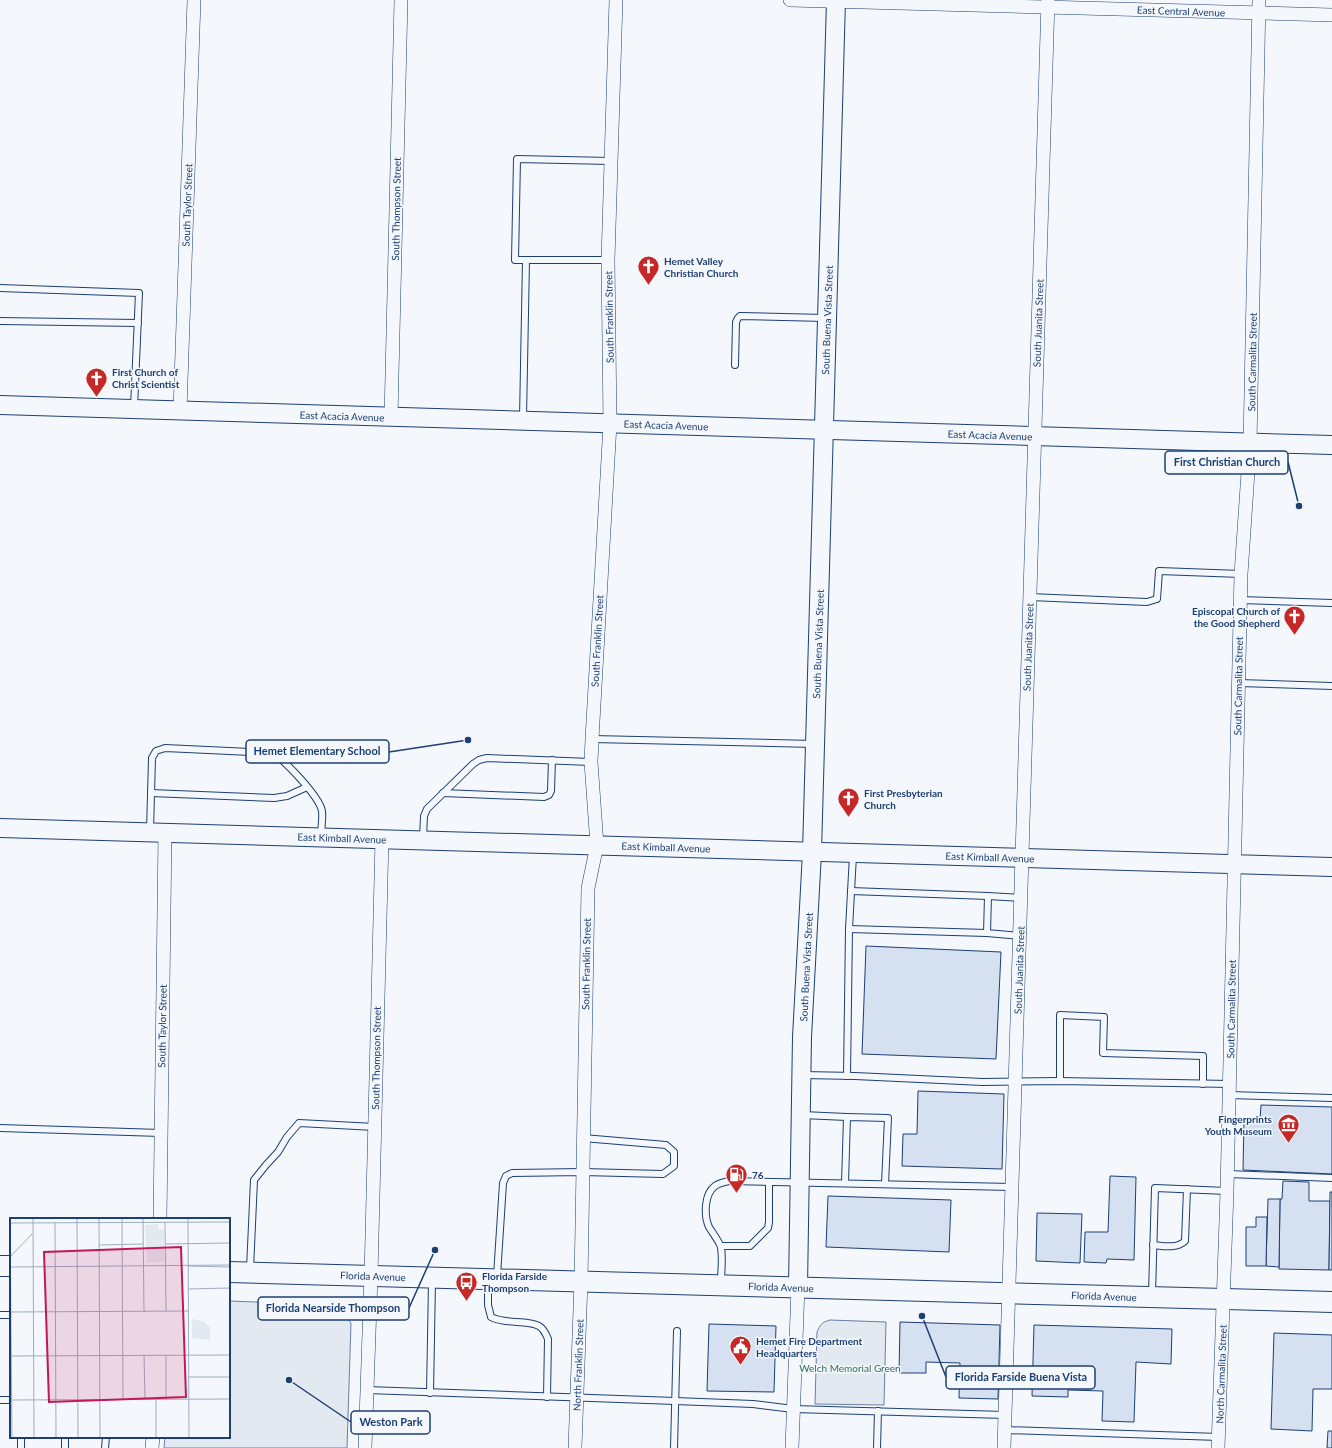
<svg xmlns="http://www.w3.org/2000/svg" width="1332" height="1448" viewBox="0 0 1332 1448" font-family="Lato,sans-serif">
<rect width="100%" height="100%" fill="#f4f7fb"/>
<g fill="#e3e9f0" stroke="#687fa3">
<path d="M229 1301 334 1305 351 1323 347 1448H164L165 1437H229Z"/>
<path d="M830 1320 886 1322 884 1405 815 1404 817 1332C820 1325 822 1322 830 1320Z"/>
</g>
<g fill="#d5e0f0" stroke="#1d3f73">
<path d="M866 946 1001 952 996 1059 862 1054Z"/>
<path d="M918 1091 1004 1094 1002 1169 902 1166 903 1134H917Z"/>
<path d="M1261 1105 1332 1107V1174L1243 1170 1244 1119 1260 1120Z"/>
<path d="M1110 1176 1136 1177 1134 1260 1107 1259 1106 1263 1084 1262 1085 1232H1108Z"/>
<path d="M1283 1181 1309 1182V1201H1330L1329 1270 1279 1269 1280 1199H1282Z"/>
<path d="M1330 1192H1332V1270H1329Z"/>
<path d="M828 1196 951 1200 949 1252 826 1247Z"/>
<path d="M1268 1199H1280L1279 1267 1266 1266Z"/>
<path d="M1037 1213 1082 1214 1080 1263 1036 1261Z"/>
<path d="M1256 1217H1267L1266 1266H1246V1227H1256Z"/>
<path d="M900 1322 1000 1325 998 1399 959 1398 960 1363 926 1362V1373H899Z"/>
<path d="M709 1324 776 1326 774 1392 707 1391Z"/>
<path d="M1034 1325 1172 1329 1171 1364 1136 1362 1134 1422 1102 1421 1103 1391 1068 1390V1397L1032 1396Z"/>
<path d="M1274 1333 1332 1335V1389H1313L1312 1431 1271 1429Z"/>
<path d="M1328 1431H1332V1448H1327Z"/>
</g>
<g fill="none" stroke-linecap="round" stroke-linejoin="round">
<defs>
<g id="lane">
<path d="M608 260H515L517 159 611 161"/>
<path d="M0 288 139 293 134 408"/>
<path d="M0 321 138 323"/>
<path d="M735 365 736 322 738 318 740 316 826 318"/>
<path d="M523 418 526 260"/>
<path d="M1030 597 1147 602 1157 599 1159 571 1241 574"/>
<path d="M1240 600 1332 603"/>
<path d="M1238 683 1332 686"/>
<path d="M592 739 814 744"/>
<path d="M151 793 274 798 287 796 307 787"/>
<path d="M443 793 544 797 549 795 551 791 552 760"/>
<path d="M150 831 152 758 156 751 165 748 273 753C286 762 319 796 322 811 323 819 321 828 321 836"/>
<path d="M423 838 424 816 427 809 473 764 479 760 487 758 591 762"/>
<path d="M851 891 988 896"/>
<path d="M849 929 987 933"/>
<path d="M1020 936 987 933 988 896 1021 898"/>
<path d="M803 1075 855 1076 983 1082 1060 1081 1230 1084"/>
<path d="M847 1076 849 929 853 855"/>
<path d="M1060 1081V1015L1104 1017 1103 1053 1203 1056V1084"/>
<path d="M1229 1095 1332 1098"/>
<path d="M802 1115 847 1117"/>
<path d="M0 1128 161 1133"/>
<path d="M1228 1174 1332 1178"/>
<path d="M845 1183 847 1117 888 1118 885 1184"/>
<path d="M1153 1245C1163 1246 1177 1249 1185 1241L1187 1189"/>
<path d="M721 1246H750L768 1228 769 1222V1182"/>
<path d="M250 1269 254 1180 266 1165 278 1152 287 1137 299 1123 375 1127"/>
<path d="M497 1276 503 1183 506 1176 512 1173 583 1172 663 1174 674 1166V1152L666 1145 583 1138"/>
<path d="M488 1282V1305L491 1317C506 1325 526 1319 539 1326 544 1329 546 1334 548 1339L547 1397"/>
<path d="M721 1282C721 1271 723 1259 721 1248 721 1244 712 1232 709 1227 704 1216 704 1194 715 1186 719 1183 724 1182 729 1181L1012 1187"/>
<path d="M1152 1294 1155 1188 1227 1191"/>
<path d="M0 1315H11"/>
<path d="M367 1390 675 1401 753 1404 793 1409 1005 1415"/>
<path d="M430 1393 432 1281"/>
<path d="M0 1400H11"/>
<path d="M1005 1430 1219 1437"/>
<path d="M21 1448V1437"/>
<path d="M65 1448V1437"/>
<path d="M105 1448 106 1437"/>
<path d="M674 1448 677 1331"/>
<path d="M877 1448 878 1411"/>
</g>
<g id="street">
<path d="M790 0 1332 15"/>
<path d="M180 411 194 0"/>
<path d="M391 417 401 0"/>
<path d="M160 1219 165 833"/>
<path d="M152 1448 153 1437"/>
<path d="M365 1448 371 1276 382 839"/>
<path d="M575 1448 581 1281 588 888 597 845 591 762 592 739 610 424 608 260 616 0"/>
<path d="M792 1448 798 1287"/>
<path d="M1004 1448 1048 0"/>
<path d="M1218 1448 1227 1191 1241 574 1250 443 1259 0"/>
</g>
<g id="secondary">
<path d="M0 405 1332 445"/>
<path d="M0 828 1332 867"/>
<path d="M798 1287 802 1037 812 852 836 0"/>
</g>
<g id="primary">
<path d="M0 1266H11"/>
<path d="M229 1272 1332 1302"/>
</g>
</defs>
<use href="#lane" stroke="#1d3f73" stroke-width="8"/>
<use href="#street" stroke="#1d3f73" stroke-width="14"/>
<use href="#secondary" stroke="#1d3f73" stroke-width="20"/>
<use href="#primary" stroke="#1d3f73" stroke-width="22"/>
<use href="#lane" stroke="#f4f7fb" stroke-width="6"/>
<use href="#street" stroke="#f4f7fb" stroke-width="13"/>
<use href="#secondary" stroke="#f4f7fb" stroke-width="18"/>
<use href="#primary" stroke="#f4f7fb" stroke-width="20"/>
</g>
<defs>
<symbol id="church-pin" viewBox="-11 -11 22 30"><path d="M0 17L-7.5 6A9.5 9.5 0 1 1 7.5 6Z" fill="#c62828" stroke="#f4f7fb"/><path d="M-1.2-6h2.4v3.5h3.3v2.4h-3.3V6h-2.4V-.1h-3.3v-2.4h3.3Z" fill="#fff"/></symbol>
<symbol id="museum-pin" viewBox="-11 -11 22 30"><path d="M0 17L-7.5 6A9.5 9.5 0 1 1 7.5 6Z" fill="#c62828" stroke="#f4f7fb"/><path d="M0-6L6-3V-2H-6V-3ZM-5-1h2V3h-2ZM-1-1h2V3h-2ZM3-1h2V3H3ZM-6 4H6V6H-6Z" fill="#fff"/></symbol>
<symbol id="fuel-pin" viewBox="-11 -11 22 30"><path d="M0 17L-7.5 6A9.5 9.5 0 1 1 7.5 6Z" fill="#c62828" stroke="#f4f7fb"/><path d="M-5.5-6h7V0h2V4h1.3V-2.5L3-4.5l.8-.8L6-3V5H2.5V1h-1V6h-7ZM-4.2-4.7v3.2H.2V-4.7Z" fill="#fff"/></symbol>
<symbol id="bus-pin" viewBox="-11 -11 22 30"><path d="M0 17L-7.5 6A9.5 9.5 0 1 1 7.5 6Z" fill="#c62828" stroke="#f4f7fb"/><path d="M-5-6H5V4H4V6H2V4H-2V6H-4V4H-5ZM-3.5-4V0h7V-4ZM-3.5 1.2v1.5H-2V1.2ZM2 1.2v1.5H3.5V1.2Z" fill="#fff"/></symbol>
<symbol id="civic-pin" viewBox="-11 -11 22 30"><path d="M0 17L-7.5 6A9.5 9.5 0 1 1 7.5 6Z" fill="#c62828" stroke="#f4f7fb"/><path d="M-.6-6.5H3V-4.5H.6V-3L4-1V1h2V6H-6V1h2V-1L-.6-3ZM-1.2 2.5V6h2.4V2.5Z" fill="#fff"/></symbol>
</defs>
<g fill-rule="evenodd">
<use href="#church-pin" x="636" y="254" width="25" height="34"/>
<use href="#church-pin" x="84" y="366" width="25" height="34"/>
<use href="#church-pin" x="1282" y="604" width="25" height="34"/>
<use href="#church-pin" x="836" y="786" width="25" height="34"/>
<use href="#museum-pin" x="1276" y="1112" width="25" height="34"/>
<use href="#fuel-pin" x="724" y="1162" width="25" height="34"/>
<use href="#bus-pin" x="454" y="1270" width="25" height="34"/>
<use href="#civic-pin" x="728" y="1334" width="25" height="34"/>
</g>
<g text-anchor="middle" stroke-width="3" stroke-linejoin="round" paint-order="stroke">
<g font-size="10" fill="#1d3f73" stroke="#f4f7fb">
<text transform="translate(1181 11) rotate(2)" y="4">East Central Avenue</text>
<text transform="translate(187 205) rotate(-88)" y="4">South Taylor Street</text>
<text transform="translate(396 209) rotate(-89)" y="4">South Thompson Street</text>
<text transform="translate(609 317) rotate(-91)" y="4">South Franklin Street</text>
<text transform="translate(827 320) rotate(-88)" y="4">South Buena Vista Street</text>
<text transform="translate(1038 323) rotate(-88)" y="4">South Juanita Street</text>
<text transform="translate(1252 362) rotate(-89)" y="4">South Carmalita Street</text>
<text transform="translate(342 416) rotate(2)" y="4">East Acacia Avenue</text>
<text transform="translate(666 425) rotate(2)" y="4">East Acacia Avenue</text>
<text transform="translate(990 435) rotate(2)" y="4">East Acacia Avenue</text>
<text transform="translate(597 641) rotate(-87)" y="4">South Franklin Street</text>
<text transform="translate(818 644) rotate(-88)" y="4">South Buena Vista Street</text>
<text transform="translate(1028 647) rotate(-88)" y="4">South Juanita Street</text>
<text transform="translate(1238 686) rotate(-89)" y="4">South Carmalita Street</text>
<text transform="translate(342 838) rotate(2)" y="4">East Kimball Avenue</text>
<text transform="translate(666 847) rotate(2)" y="4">East Kimball Avenue</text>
<text transform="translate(990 857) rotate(2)" y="4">East Kimball Avenue</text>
<text transform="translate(586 964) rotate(-89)" y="4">South Franklin Street</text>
<text transform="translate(806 967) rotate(-87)" y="4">South Buena Vista Street</text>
<text transform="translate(1019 970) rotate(-88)" y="4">South Juanita Street</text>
<text transform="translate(1231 1009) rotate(-89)" y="4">South Carmalita Street</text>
<text transform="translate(162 1026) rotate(-89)" y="4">South Taylor Street</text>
<text transform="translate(376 1058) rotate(-89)" y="4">South Thompson Street</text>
<text transform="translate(373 1276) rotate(2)" y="4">Florida Avenue</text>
<text transform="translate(781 1287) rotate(2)" y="4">Florida Avenue</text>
<text transform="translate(1104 1296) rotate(2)" y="4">Florida Avenue</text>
<text transform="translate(578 1365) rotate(-88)" y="4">North Franklin Street</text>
<text transform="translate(1221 1374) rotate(-88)" y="4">North Carmalita Street</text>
</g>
<g font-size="10" font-weight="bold" fill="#1d3f73" stroke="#f4f7fb" text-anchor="start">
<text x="664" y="265">Hemet Valley<tspan x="664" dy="12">Christian Church</tspan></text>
<text x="112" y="376">First Church of<tspan x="112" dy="12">Christ Scientist</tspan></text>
<text x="1280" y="615" text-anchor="end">Episcopal Church of<tspan x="1280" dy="12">the Good Shepherd</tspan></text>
<text x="864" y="797">First Presbyterian<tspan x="864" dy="12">Church</tspan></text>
<text x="1272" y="1123" text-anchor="end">Fingerprints<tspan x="1272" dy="12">Youth Museum</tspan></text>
<text x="752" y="1179">76</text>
<text x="482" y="1280">Florida Farside<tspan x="482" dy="12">Thompson</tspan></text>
<text x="756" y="1345">Hemet Fire Department<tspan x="756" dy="12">Headquarters</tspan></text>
</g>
<g font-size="10" fill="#2c6c60" stroke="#f4f7fb">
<text x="850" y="1372">Welch Memorial Green</text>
</g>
</g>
<g transform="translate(10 1218)">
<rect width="220" height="220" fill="#f4f7fb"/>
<path d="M148 6V11H154V44L137 45 135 7ZM182 101 195 104 200 110V122L182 120Z" fill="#e3e9f0"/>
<path fill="none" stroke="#9eadc5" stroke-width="1" d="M0 0 2 220M23 0 24 220M67 0 68 220M89 0 90 220M112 0 113 182M133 0 134 94M178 0 179 220M155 4 156 93M0 5 220 4M45 5 46 220M155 26 220 25M89 27 133 26M0 39 22 16M178 48 220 49M0 49 220 47M178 71 220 70M1 94 178 93M134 137 135 181M156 137V181M1 138 220 137M178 159H220M146 181V220M0 182 220 181"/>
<path fill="#c2185b" fill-opacity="0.15" stroke="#c2185b" stroke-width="2" d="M171 29 176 179 39 184 34 34Z"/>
<rect width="220" height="220" fill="none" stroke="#1d3f73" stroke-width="2"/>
</g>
<path fill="none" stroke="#1d3f73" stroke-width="1.5" d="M1299 506L1288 462M468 740L389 752M435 1250L409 1308M922 1316L946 1377M289 1380L351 1422"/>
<g fill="#1d3f73" stroke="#f4f7fb" stroke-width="1.5">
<circle cx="1299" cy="506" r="4"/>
<circle cx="468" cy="740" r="4"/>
<circle cx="435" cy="1250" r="4"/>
<circle cx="922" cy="1316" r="4"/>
<circle cx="289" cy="1380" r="4"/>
</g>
<g fill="#f4f7fb" stroke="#1d3f73" stroke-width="1.5">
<rect x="1165" y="451" width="123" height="23" rx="4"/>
<rect x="246" y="740" width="143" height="23" rx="4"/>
<rect x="258" y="1297" width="151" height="23" rx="4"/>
<rect x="946" y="1366" width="149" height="23" rx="4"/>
<rect x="351" y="1411" width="79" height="23" rx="4"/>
</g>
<g font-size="11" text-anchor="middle" font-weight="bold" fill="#1d3f73">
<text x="1227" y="466">First Christian Church</text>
<text x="317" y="755">Hemet Elementary School</text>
<text x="333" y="1312">Florida Nearside Thompson</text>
<text x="1021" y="1381">Florida Farside Buena Vista</text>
<text x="391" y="1426">Weston Park</text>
</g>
</svg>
